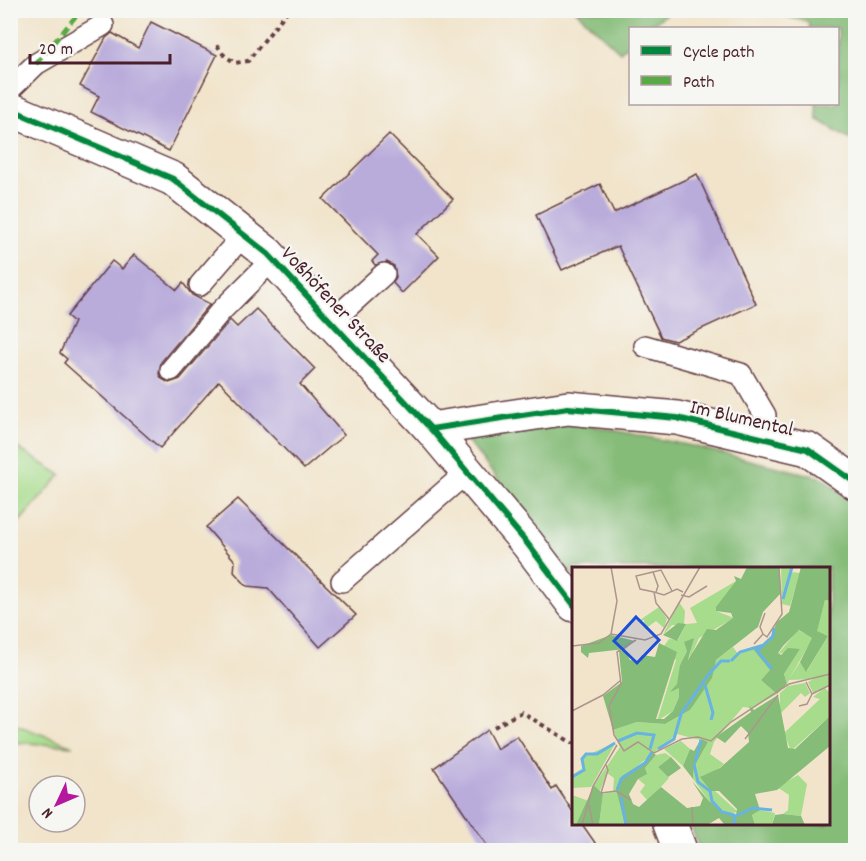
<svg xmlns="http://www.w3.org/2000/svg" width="866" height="861" viewBox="0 0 866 861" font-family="Dekko,sans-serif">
<rect width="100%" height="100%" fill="#f6f6f2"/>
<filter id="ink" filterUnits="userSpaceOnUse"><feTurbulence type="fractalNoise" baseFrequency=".0167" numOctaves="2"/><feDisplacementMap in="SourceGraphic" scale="12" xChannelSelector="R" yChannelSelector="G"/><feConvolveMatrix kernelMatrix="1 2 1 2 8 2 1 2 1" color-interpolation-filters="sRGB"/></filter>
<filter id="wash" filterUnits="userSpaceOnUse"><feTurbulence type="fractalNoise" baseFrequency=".008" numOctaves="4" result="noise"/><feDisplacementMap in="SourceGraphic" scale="24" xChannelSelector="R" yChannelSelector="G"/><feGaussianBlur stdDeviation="1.35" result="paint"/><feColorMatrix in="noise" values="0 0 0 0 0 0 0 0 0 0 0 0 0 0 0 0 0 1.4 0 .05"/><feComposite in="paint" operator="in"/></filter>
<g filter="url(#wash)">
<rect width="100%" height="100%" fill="#f1e4cb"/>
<g fill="#a7dc8c" stroke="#787e5c" stroke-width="1.5">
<path d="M11 444 61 475 11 531Z"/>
<path d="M10 723H11L73 746 11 742Z"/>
</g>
<g fill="#85bc78" stroke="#686e52" stroke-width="1.5">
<path d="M576 11H670L648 28H630V43L620 52Z"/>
<path d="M763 11H855V142L817 119 816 104H838V28H809V22Z"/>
<path d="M568 421 692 446 823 478 855 505V850H700L690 824H828V568H574L573 576 466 439Z"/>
</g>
<g id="blocks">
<g fill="#b9acdb">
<path d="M151 22 217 55 169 151 91 112 99 96 80 86 106 38 112 33 138 48Z"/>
<path d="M389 134 453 199 417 234 439 256 402 293 393 283 396 277 394 266 387 262 375 265 372 261 378 255 323 199Z"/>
<path d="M697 174 756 304 675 341 661 337 618 246 562 270 536 215 600 184 614 213Z"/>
<path d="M134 255 177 290 183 283 192 295 210 304 161 362 159 374 162 379 169 383 180 379 230 320 237 327 256 309 315 369 300 384 344 435 304 469 219 381 160 448 64 363 67 359 60 353 74 322 67 316 112 261 122 269Z"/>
<path d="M238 499 356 615 320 647 268 588 247 586 234 572 235 561 206 527Z"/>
<path d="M487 730 497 749 517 736 552 790 556 786 573 812V824H582L600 850H490L434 768Z"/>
</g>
</g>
</g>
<g filter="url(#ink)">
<use href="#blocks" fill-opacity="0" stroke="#633d43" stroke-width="1.5"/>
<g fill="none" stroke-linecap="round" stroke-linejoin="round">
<defs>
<g id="service">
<path d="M10 89 36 64 103 25"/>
<path d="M200 285 244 234"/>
<path d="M331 322 384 274"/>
<path d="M645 346 741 374 765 415 763 438"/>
<path d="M171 370 220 312 273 259"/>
<path d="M342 581 467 472"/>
</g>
<path id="minor" d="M431 429 568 408 677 418 808 449 856 483"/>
<g id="tertiary">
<path d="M10 109 173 179 268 254 431 429 527 543 574 605"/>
<path d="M670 824 680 850"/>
</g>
</defs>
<use href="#service" stroke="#633d43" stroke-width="24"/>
<use href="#minor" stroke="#633d43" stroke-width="36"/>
<use href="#tertiary" stroke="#633d43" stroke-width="36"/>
<g stroke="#633d43" stroke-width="4" stroke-dasharray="4.5 4.5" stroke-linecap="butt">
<path d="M217 45 223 54 235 63 248 61 288 10"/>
<path d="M494 727 521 712 574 744"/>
</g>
<use href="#service" stroke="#fff" stroke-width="21"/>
<use href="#minor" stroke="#fff" stroke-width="33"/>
<use href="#tertiary" stroke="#fff" stroke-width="33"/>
<path stroke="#57aa44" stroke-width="4.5" stroke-dasharray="9 4.5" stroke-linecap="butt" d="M36 64 81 10"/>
<defs>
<g id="cycleway">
<path d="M10 109 173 179 268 254 431 429 527 543 574 605"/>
<path d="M431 429 568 408 677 418 808 449 856 483"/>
</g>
</defs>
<use href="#cycleway" stroke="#f6f6f2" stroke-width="10"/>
<use href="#cycleway" stroke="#00873e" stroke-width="6"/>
</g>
</g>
<g text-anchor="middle" stroke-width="4.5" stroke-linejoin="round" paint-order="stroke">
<g font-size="21" fill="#4a1f2b" stroke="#f6f6f2">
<text transform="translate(337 304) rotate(47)" y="7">Voßhöfener Straße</text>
<text transform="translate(742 417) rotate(13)" y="7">Im Blumental</text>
</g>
</g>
<g transform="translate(572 567)">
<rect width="258" height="258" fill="#f1e4cb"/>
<path d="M209 0H221L220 5 228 6 218 39 210 37ZM164 14 144 44 162 51 127 71 117 93 120 75H112L116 82 108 98 107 130 101 144 85 154 104 93 92 79 97 72 106 73 114 57 125 56 118 41ZM253 33 258 34V117L253 121 258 126V149L219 184 212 166 248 132 241 130 250 123 241 126 236 115 241 112 217 113 215 117 212 107 228 82 206 87 226 63 241 71 217 112 228 95 235 104 256 69 244 64ZM107 35 113 44 112 58H100L91 68ZM87 40 95 52 92 61 84 54 73 62 72 53 65 55ZM161 80 166 87 181 82 199 103 189 113 205 127 180 141 171 140 142 175 138 187 152 197 132 214 166 245 154 247 137 234 121 212 122 200 136 175 105 167 47 214 45 224 53 258H27L31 227 41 225 42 211 35 206 28 224 22 218 48 180 41 163 65 155 93 157 118 143 144 93ZM233 116 238 126 233 130 229 126 208 147V126L216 119ZM109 174 118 182 111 199 92 182ZM44 175 19 220 0 221V208L11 201 9 191ZM93 186 99 190 86 200 97 211 76 234 68 225 73 218 66 212 74 207 73 201 84 188ZM226 208 235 217 229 249 211 247 216 243 217 228 205 220ZM0 228 17 234 4 258H0ZM187 243 203 246 200 258H183L180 248Z" fill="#a7dc8c"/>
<path d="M175 0H207L209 26 191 45 186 60 144 93 140 111 118 143 93 157 65 155 41 163 31 129 50 115 47 84 53 83 58 93 66 94 70 88 83 90 87 76 105 85 84 152H92L101 144 107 130V121L98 125 105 117 108 98 115 84 112 75 122 71 116 93 135 62 144 63 161 51 159 46 144 44V40L164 14 162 9 169 12ZM229 0H258V34L253 33 245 64 256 69 234 105 228 95 240 71 227 63 211 79 206 86 209 88 216 81 228 82 212 107 215 117 205 127 189 113 198 103 181 82 197 74 205 55 217 45ZM106 56 114 57 105 74 91 68ZM39 68 63 74 53 82 17 86 16 91 9 85V79ZM206 128 216 181 223 182 258 149V179L205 223 183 227 188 243 180 248 183 258 152 257 147 251 135 258H53L44 222 50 209 72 195 80 185 84 188 73 201 75 207 66 212 57 227 61 237 67 240 89 220 115 241 128 239 131 231 120 214 137 234 154 247 164 248 165 242 147 224H139L128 210 148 201 177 175 176 166 169 159 153 176 144 170 179 145 177 139 182 143ZM129 172 136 175 122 200 121 212 111 199 118 182 122 184ZM99 190 109 201 96 210 86 200ZM22 218 31 227 27 258H4ZM211 247 229 249 233 258H200L203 248Z" fill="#85bc78"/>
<path fill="none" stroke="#68b3e1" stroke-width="3" d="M211 32 220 0M159 94 168 85 192 78M200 102 185 84 201 69 202 61M133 118 141 146 139 153M46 174 65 166 82 168 78 182M86 182 102 172 109 147 137 107 149 94H158M123 195 129 173M122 197 126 215 138 224 140 234 150 245 162 248 163 258M0 210 12 203 10 192 14 187H25L43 176M45 223 49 212 73 196 80 185M49 230 54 258M164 249 181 241 200 243"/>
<path fill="none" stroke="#ae958b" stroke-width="1.5" d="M39 0 45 34 39 67M81 5 89 3 100 24M82 25 68 22 64 9 81 5 86 19 84 25M109 28 117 30 135 19M97 52 84 36 82 25 92 28 105 22 111 25M39 67 73 73 89 67 128 0M191 67 188 60 193 46M64 73 45 85 49 117 37 139 42 168 52 184 66 175 82 186 110 172 126 170 139 174 159 155 217 117 258 107M182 77 191 67 195 70 210 47 207 0M0 79 27 76 39 67M234 115 240 127 258 118M227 139 235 137 240 127M0 144 31 128 49 113M173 172 206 128M34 198 36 203 29 226 44 224 59 233M17 238 21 258M120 240 121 258M10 258 21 219 45 178"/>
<path fill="#1d4ed8" fill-opacity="0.15" stroke="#1d4ed8" stroke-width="3" d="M64 50 87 73 65 96 42 74Z"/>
<rect width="258" height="258" fill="none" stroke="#4a1f2b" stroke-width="3"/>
</g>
<rect width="866" height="861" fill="none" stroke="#f6f6f2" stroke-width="36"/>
<rect x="629" y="27" width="210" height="78" fill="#f6f6f2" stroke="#b1a0a2" stroke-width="1.5"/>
<rect x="641" y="46" width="30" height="9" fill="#00873e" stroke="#b1a0a2" stroke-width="1.5"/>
<text x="683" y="57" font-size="18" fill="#4a1f2b">Cycle path</text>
<rect x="641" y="76" width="30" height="9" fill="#57aa44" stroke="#b1a0a2" stroke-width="1.5"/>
<text x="683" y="87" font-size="18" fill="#4a1f2b">Path</text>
<g transform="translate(57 804) rotate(226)"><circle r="28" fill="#f6f6f2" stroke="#b1a0a2" stroke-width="1.5"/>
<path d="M0-4.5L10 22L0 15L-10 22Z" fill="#b5179e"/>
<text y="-9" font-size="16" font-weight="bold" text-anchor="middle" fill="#4a1f2b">N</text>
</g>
<path d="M30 54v9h140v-9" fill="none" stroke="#4a1f2b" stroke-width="3"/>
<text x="39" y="54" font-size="18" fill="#4a1f2b" stroke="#f6f6f2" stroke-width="4.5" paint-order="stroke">20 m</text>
</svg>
